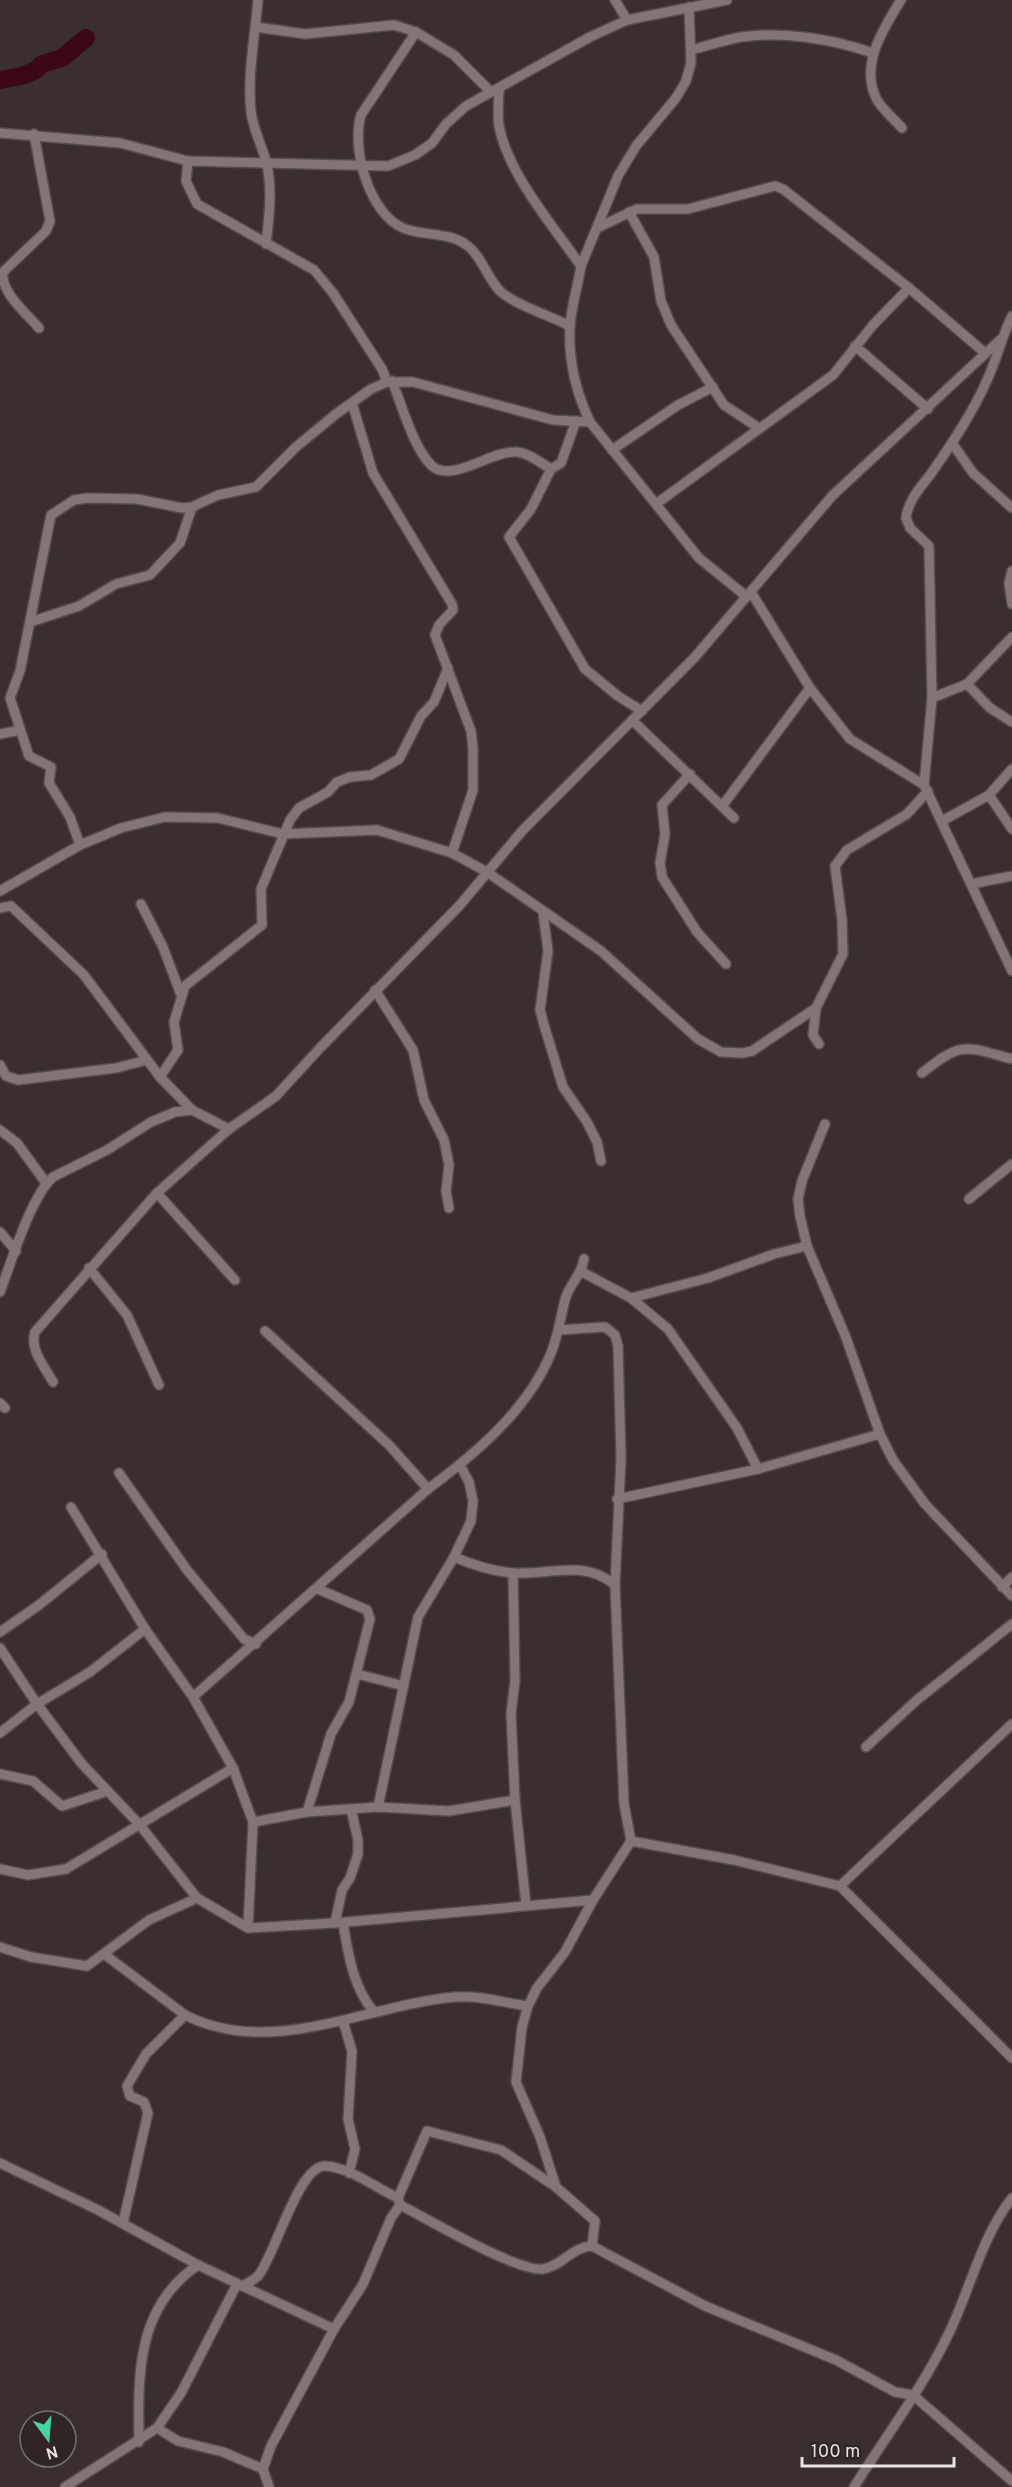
<svg xmlns="http://www.w3.org/2000/svg" width="1012" height="2487" viewBox="0 0 1012 2487" font-family="Overpass,sans-serif">
<rect width="100%" height="100%" fill="#3b2e2f"/>
<g fill="none" stroke-linecap="round" stroke-linejoin="round">
<path stroke="#3b0813" stroke-width="18" d="M0 80 22 76 36 70 42 64 62 58 86 38"/>
<defs>
<g id="street">
<path d="M258 0C255 37 247 75 251 112 253 128 261 144 266 161 273 187 269 218 266 244"/>
<path d="M615 0 627 20"/>
<path d="M901 0C883 29 859 66 877 100 883 110 894 119 902 128"/>
<path d="M256 27 305 34 394 25 416 32 454 55 491 92"/>
<path d="M416 32 361 115C351 149 369 213 403 228 422 236 448 232 465 244 481 254 487 278 500 291 515 305 551 316 570 326"/>
<path d="M691 50C707 46 724 40 741 37 784 31 832 39 873 53"/>
<path d="M499 88C499 100 497 114 499 126 508 174 553 226 581 266 578 286 571 307 570 327 568 361 576 392 590 422L699 558 747 597"/>
<path d="M0 133 120 143 188 161 388 166 415 155 432 143 446 124 466 106 590 37 627 20 727 0"/>
<path d="M34 134 50 221 46 231 3 272C0 292 27 314 39 328"/>
<path d="M188 161 186 181 197 204 314 270 333 293 382 369 387 382"/>
<path d="M629 212 654 257 661 301 671 325 724 405 759 428"/>
<path d="M599 227 637 209H688L775 186 783 189 909 288 984 352"/>
<path d="M581 266 618 176 636 146 676 98 686 81 691 63 689 7"/>
<path d="M1012 316C1004 332 1000 347 994 363 980 402 954 441 930 475 920 488 908 501 906 518L910 528 929 546 932 698 924 785 1012 971"/>
<path d="M855 346 928 409"/>
<path d="M392 381C402 405 413 447 431 465 450 484 489 452 514 452 526 451 541 463 551 469"/>
<path d="M352 403 373 473 452 604 453 610 439 625 435 635 471 731 473 748V790L452 853"/>
<path d="M576 421 561 463 551 469 531 509 509 537 585 669 618 696 642 711"/>
<path d="M952 443 973 473 1012 508"/>
<path d="M612 450 678 405 713 387"/>
<path d="M656 504 833 375 873 325 909 288"/>
<path d="M1012 571 1009 583 1012 604"/>
<path d="M751 592 810 688 850 739 924 785"/>
<path d="M30 622 79 606 116 584 150 575 180 543 192 507"/>
<path d="M967 684 990 708 1012 722"/>
<path d="M932 698 967 684 1012 637"/>
<path d="M632 720 734 818"/>
<path d="M0 734 20 730"/>
<path d="M690 774 662 805 665 834 660 863 662 877 697 932 726 964"/>
<path d="M989 795 1012 829"/>
<path d="M723 805 810 688"/>
<path d="M942 821 989 795 1012 769"/>
<path d="M80 845 70 817 49 783 51 767 29 756 10 698 20 671 51 515 74 500 88 498 137 499 182 508 192 507 218 495 256 487 296 447 336 414 371 389 387 382H413L553 420 590 422"/>
<path d="M971 884 1012 876"/>
<path d="M0 891 80 845 121 828 165 817 218 818 283 834 377 830 452 853 487 872 601 951 698 1039 721 1052 743 1053 752 1051 816 1008"/>
<path d="M141 904 163 947 181 995"/>
<path d="M0 908 11 906 84 975 160 1077 192 1110"/>
<path d="M543 913 548 951 540 1010 544 1025 563 1087 587 1122 597 1142 601 1161"/>
<path d="M375 990 413 1050 424 1100 444 1140 449 1165 446 1191 449 1208"/>
<path d="M819 1044 813 1035 816 1008 843 954 842 920 835 866 847 850 907 814 928 791"/>
<path d="M0 1065 6 1076 18 1080 116 1068 147 1060"/>
<path d="M922 1073C962 1041 964 1046 1012 1059"/>
<path d="M160 1077 178 1050 174 1022 185 986 262 925 261 889 290 820 299 808 328 792 337 782 350 777 371 775 399 759 421 716 434 702 448 668"/>
<path d="M825 1124 802 1181 798 1199 800 1216 807 1246 845 1335 880 1434 893 1460 925 1504 1012 1596"/>
<path d="M0 1130 17 1143 46 1183"/>
<path d="M157 1193 235 1280"/>
<path d="M969 1199 1012 1164"/>
<path d="M0 1232 16 1251"/>
<path d="M89 1268 127 1315 159 1385"/>
<path d="M582 1272 631 1298 668 1329 737 1428 758 1469"/>
<path d="M0 1292C11 1263 31 1196 53 1177L107 1150 151 1122 175 1112 192 1110 229 1129 276 1096 320 1048 460 905 522 831 695 657 832 496 1000 340"/>
<path d="M631 1298 708 1278 774 1254 807 1246"/>
<path d="M265 1331 390 1446 428 1489"/>
<path d="M53 1382C45 1367 29 1349 35 1332L157 1193 229 1129"/>
<path d="M0 1403 5 1408"/>
<path d="M119 1473 187 1570 244 1639 256 1644"/>
<path d="M617 1499 758 1469 880 1434"/>
<path d="M71 1507 145 1629 193 1697 233 1768 253 1822 248 1928"/>
<path d="M454 1557C473 1565 491 1571 512 1573 549 1576 583 1558 615 1585"/>
<path d="M513 1573 515 1681 511 1713 515 1800 526 1905"/>
<path d="M1002 1587 1012 1577"/>
<path d="M0 1632 39 1605 102 1554"/>
<path d="M0 1648 37 1704 82 1764 139 1824 197 1898 248 1928 335 1923 593 1900"/>
<path d="M357 1674 404 1686"/>
<path d="M193 1697 428 1489C475 1454 525 1412 549 1358 558 1339 560 1319 565 1300 569 1284 581 1277 584 1259"/>
<path d="M0 1733 37 1704 90 1672 145 1629"/>
<path d="M866 1747 917 1700 1012 1624"/>
<path d="M0 1774 33 1781 62 1806 108 1791"/>
<path d="M378 1807 418 1617 454 1557 471 1521 473 1501 469 1482 460 1465"/>
<path d="M307 1812 331 1734 349 1702 370 1619 367 1610 318 1589"/>
<path d="M253 1822 307 1812 378 1807 449 1811 515 1800"/>
<path d="M631 1841 734 1860 840 1886 1012 2058"/>
<path d="M0 1869 28 1875 66 1869 233 1768"/>
<path d="M840 1886 1012 1724"/>
<path d="M335 1923 342 1890 350 1878 358 1854V1840L351 1809"/>
<path d="M343 1923C348 1953 353 1988 374 2012"/>
<path d="M0 1947 31 1957 87 1966 149 1920 197 1898"/>
<path d="M104 1954 185 2015C272 2059 365 2005 455 1997 479 1995 504 2003 528 2006"/>
<path d="M343 2021 352 2051 348 2119 355 2149 349 2173"/>
<path d="M0 2163 98 2210 198 2265 334 2329"/>
<path d="M556 2187 540 2137 516 2082 522 2027 528 2006 537 1988 565 1952 593 1900 631 1841 624 1804 615 1585 621 1458 618 1346 615 1335 605 1327 559 1330"/>
<path d="M400 2205C428 2219 517 2272 543 2269 562 2266 572 2247 592 2246L705 2306 836 2360 895 2392 913 2395 1012 2481"/>
<path d="M123 2223 148 2113 144 2102 130 2096 127 2086 146 2054 185 2015"/>
<path d="M242 2286C248 2283 254 2280 258 2276 275 2256 299 2163 326 2166 351 2168 376 2188 398 2198"/>
<path d="M157 2428 178 2441 223 2452 263 2469"/>
<path d="M139 2442C138 2375 136 2307 198 2265"/>
<path d="M65 2487 157 2428 181 2393 237 2284"/>
<path d="M269 2487 263 2469 271 2446 334 2329 363 2284 391 2218 400 2205 398 2198 427 2131 501 2150 556 2187 595 2221 592 2246"/>
<path d="M854 2487C886 2436 924 2386 950 2331 970 2289 983 2234 1012 2198"/>
</g>
</defs>
<use href="#street" stroke="#564b4c" stroke-width="12"/>
<use href="#street" stroke="#837475" stroke-width="9"/>
</g>
<g transform="translate(48 2439) rotate(164)"><circle r="28" fill="#302425" stroke="#7a7071" stroke-width="1.5"/>
<path d="M0-4.5L10 22L0 15L-10 22Z" fill="#47d49e"/>
<text y="-9" font-size="16" font-weight="bold" text-anchor="middle" fill="#eae2e2">N</text>
</g>
<path d="M802 2457v9h152v-9" fill="none" stroke="#eae2e2" stroke-width="3"/>
<text x="811" y="2457" font-size="18" fill="#eae2e2" stroke="#302425" stroke-width="4.5" paint-order="stroke">100 m</text>
</svg>
